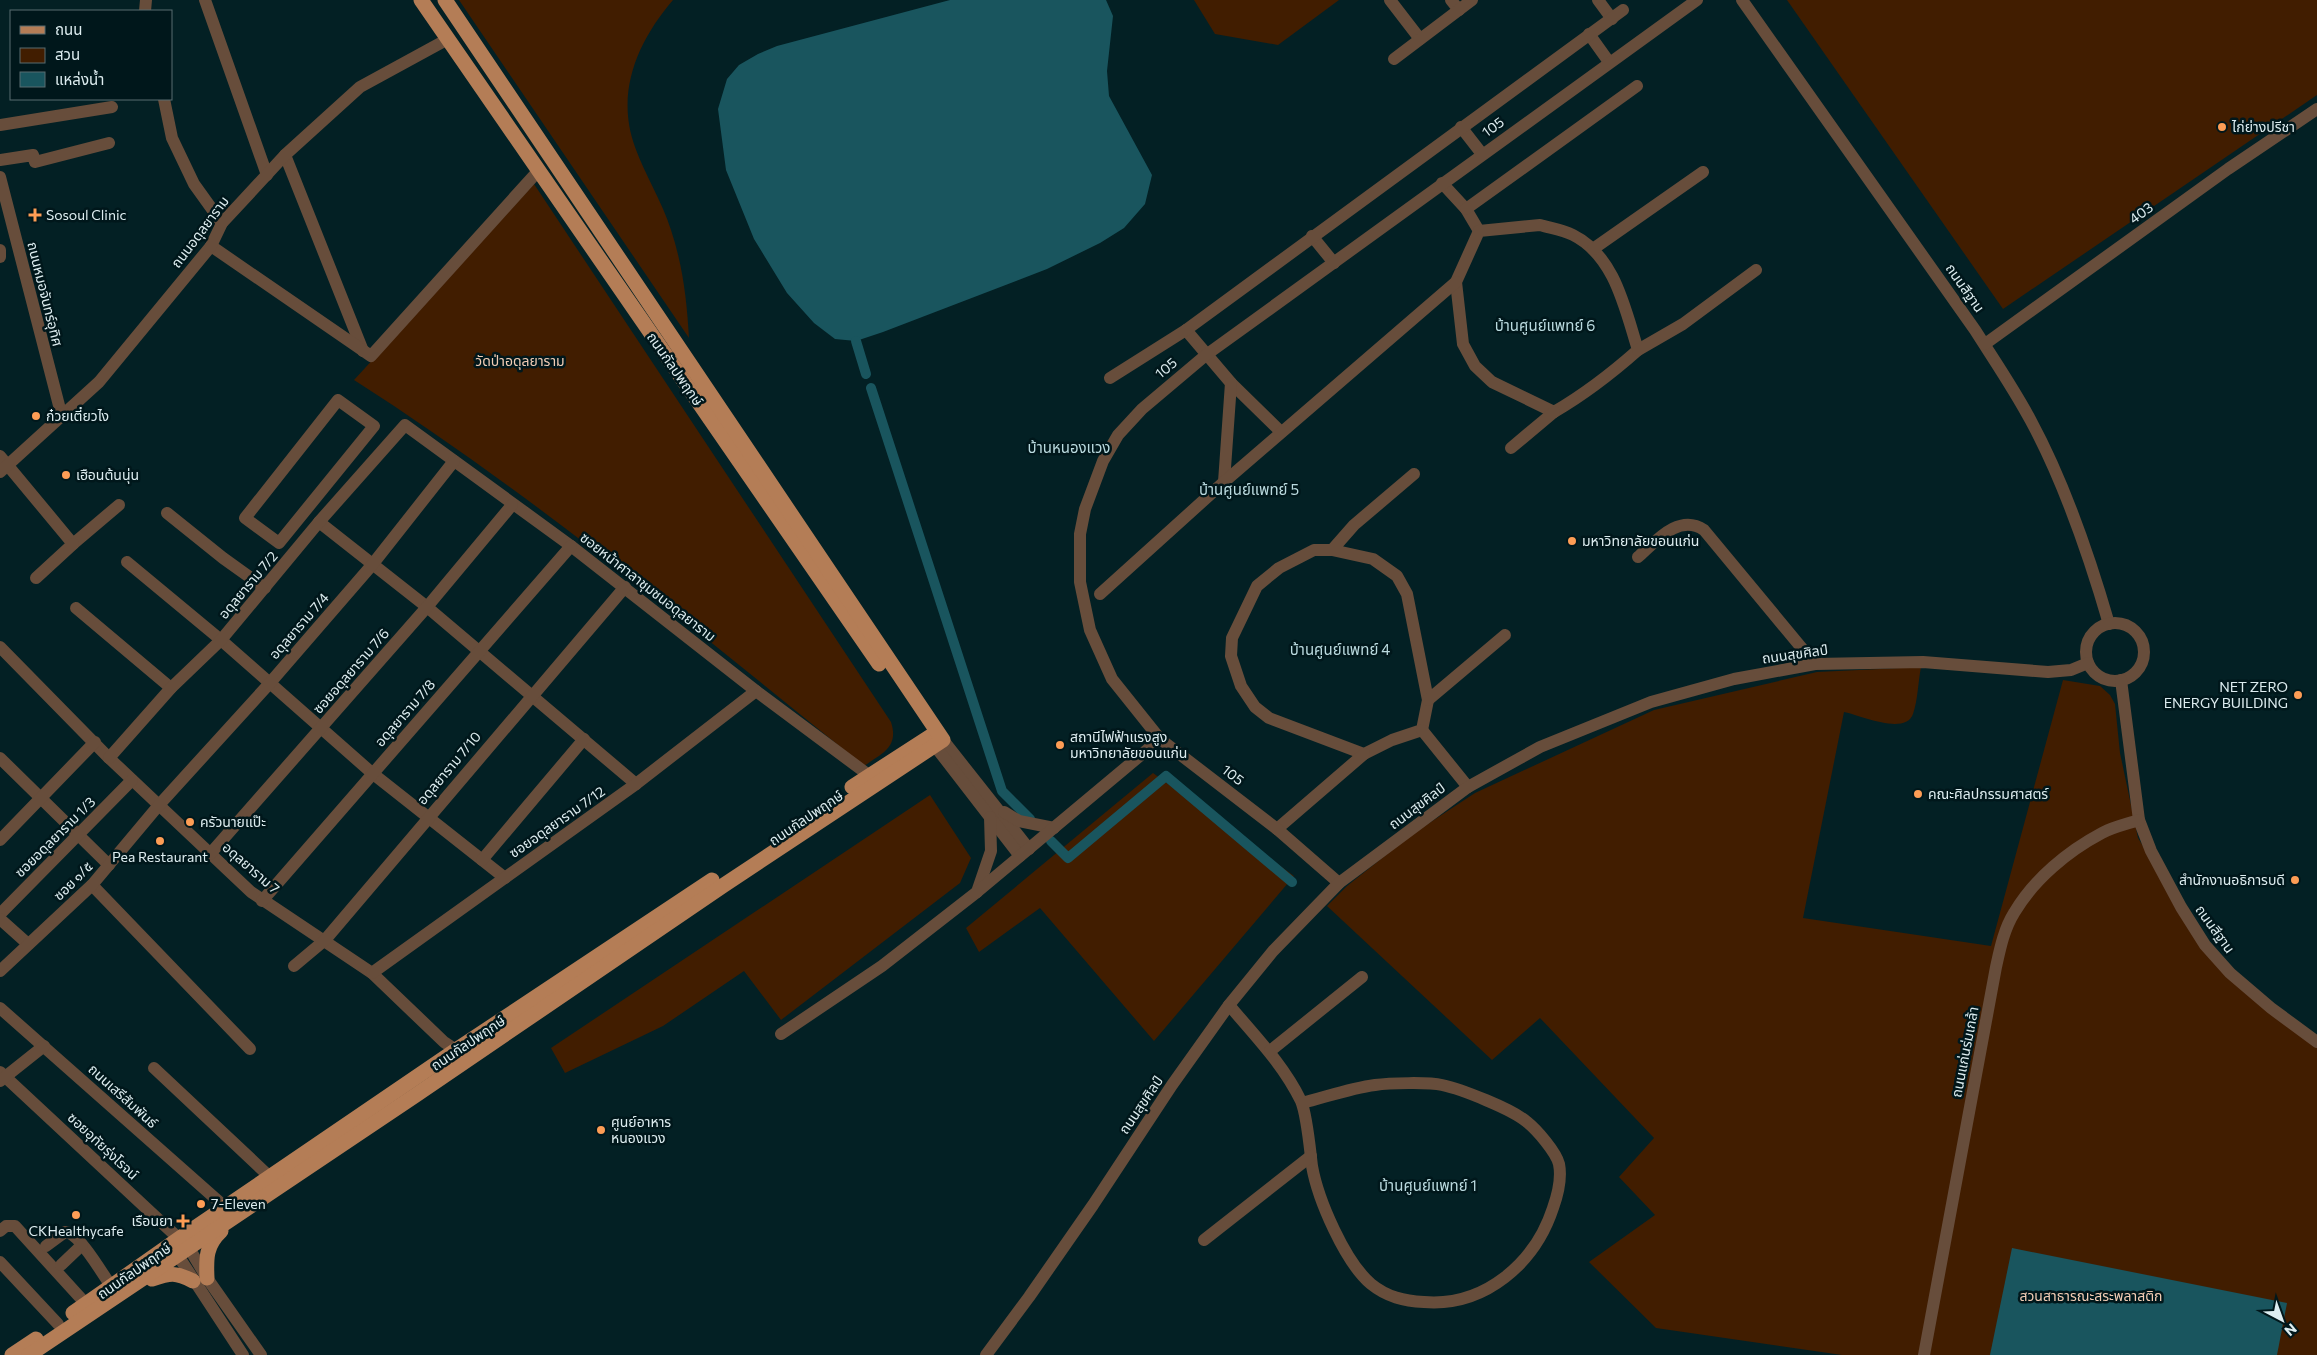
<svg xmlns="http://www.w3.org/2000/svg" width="2317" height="1355" viewBox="0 0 2317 1355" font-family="Commissioner,'Noto Sans Thai',sans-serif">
<rect width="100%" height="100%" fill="#032024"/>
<g fill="#411d00">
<path d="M459 0H673C638 41 615 92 635 147 645 175 662 201 671 230 683 266 687 302 689 338Z"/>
<path d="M1194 0H1339L1278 45 1215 34Z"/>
<path d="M1787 0H2317V95L2003 309Z"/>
<path d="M534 184 891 722C899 747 883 753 864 766 698 632 534 495 354 380Z"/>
<path d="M1921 667C1918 682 1918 699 1913 714 1905 736 1860 715 1844 712L1803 918 1991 946 2063 680 2100 686 2110 695 2115 704 2120 753 2138 838 2205 945 2317 1042V1355H1842L1656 1328 1589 1262 1655 1215 1619 1177 1654 1138 1540 1018 1492 1060 1327 906 1347 886 1411 835 1475 793 1654 710 1817 672Z"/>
<path d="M1153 773 1294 876 1154 1041 1040 908 979 952 966 928Z"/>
<path d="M930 795 971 858 960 883 781 1020 744 971 663 1026 565 1073 551 1048Z"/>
</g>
<g fill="#19555e">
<path d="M950 0H1106L1113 16 1107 71 1109 96 1152 175 1145 204 1124 228 1100 243 1047 269 883 332 856 341 835 339 814 323 787 293 754 239 726 170 718 109 727 79 739 65 758 54 777 46Z"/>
<path d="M2012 1248 2287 1303 2277 1355H1990Z"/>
</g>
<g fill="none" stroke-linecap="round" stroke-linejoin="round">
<g stroke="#19555e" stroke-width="10">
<path d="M856 341 866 374"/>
<path d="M871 388 1002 791 1030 819"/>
<path d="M1051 841 1068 858 1166 776 1292 882"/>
</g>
<g stroke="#674d3b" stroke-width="12">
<path d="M205 0 267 175"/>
<path d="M1390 0 1420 39"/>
<path d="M1451 0 1459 10"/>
<path d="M1598 0 1612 19"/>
<path d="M1742 0 1975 330C1994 360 2014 389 2031 421 2065 484 2089 555 2109 624"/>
<path d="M145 11 146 0"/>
<path d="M1589 34 1609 62"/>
<path d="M1394 59 1472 0"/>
<path d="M164 99 172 138 194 184 222 223"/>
<path d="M0 125 112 107"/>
<path d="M1461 127 1482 154"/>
<path d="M285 155 363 351"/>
<path d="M0 160 33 155 35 162 109 143"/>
<path d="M0 177 62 417"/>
<path d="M1442 183 1466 209 1479 231"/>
<path d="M1466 209 1637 86"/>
<path d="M1540 225C1550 228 1563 230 1573 235 1615 256 1625 309 1638 350 1612 373 1585 394 1554 412L1492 382 1475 366 1463 344 1456 282 1479 231Z"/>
<path d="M1312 236 1334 263"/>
<path d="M211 246 371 356 539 170"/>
<path d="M1593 249 1703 172"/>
<path d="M0 250V257"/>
<path d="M1186 330 1231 383 1281 432"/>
<path d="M1985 344 2228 169 2317 109"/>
<path d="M1638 350 1683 324 1756 270"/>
<path d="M1110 378 1186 330 1623 10"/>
<path d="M338 400 374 426 279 543 245 518Z"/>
<path d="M1511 448 1554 412"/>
<path d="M0 456 73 544 119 505"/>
<path d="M0 472 99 382 211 246 222 223 285 155 360 87 448 39"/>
<path d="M1224 482 1231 383"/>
<path d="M167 513 223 558 265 588"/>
<path d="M319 522 427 607 636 784"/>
<path d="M1332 550 1373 559 1397 576 1407 594 1428 700 1422 730 1392 740 1364 754 1269 718 1255 707 1241 686 1231 656 1232 638 1257 586 1279 568 1314 550H1332L1354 525 1414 474"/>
<path d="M1638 557C1656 541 1679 513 1704 530L1815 664"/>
<path d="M127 562 221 640 372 773 505 878"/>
<path d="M36 578 73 544"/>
<path d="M1100 594 1224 482 1456 282"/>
<path d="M76 608 171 688"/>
<circle cx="2115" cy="652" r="29"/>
<path d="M0 647 109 758 251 892 372 973 444 1042 456 1050"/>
<path d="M2121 680 2139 820 2151 851 2181 907 2205 945 2230 973 2271 1008 2317 1042"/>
<path d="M1428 700 1505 635"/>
<path d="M1422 730 1468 787"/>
<path d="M943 740 1029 849"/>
<path d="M935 746 1020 856"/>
<path d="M0 758 109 865"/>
<path d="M109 758 171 688 221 640 319 522 405 425 571 546 756 691 870 776"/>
<path d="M1004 812 1019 821 1054 828"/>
<path d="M1277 829 1364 754"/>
<path d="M0 840 95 742"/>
<path d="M210 854 427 607 512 505"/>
<path d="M482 860 584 739"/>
<path d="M1339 883 1277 829 1160 739 1112 679 1090 630 1080 582V534L1085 509 1103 461 1118 435 1142 409 1206 355 1697 0"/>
<path d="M92 885 250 1049"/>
<path d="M977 892 991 851 990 817"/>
<path d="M262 901 571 546"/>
<path d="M0 914 132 780"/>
<path d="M0 919 28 944"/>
<path d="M294 966 325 940 625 587"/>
<path d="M0 971 92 885 159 805 269 684 372 565 454 461"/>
<path d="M372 973 636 784 756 691"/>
<path d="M1229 1005C1255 1036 1283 1064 1301 1101 1307 1115 1310 1150 1312 1166 1318 1200 1345 1262 1371 1284 1387 1297 1404 1301 1424 1302 1485 1307 1535 1263 1553 1208 1558 1194 1562 1179 1559 1164 1556 1152 1537 1130 1527 1122 1512 1109 1461 1089 1442 1085 1429 1082 1389 1083 1375 1085 1351 1088 1326 1097 1302 1103"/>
<path d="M0 1008 225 1207"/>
<path d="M781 1034 882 966 977 892 1160 739"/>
<path d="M1270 1051 1362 977"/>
<path d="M154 1068 270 1177"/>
<path d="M0 1072 189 1248 207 1278 261 1355"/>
<path d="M0 1081 44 1046"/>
<path d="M0 1231 6 1226H15L86 1304"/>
<path d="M1204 1240 1311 1156"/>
<path d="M46 1246 65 1232C79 1232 103 1275 111 1286"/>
<path d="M173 1248 243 1355"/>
<path d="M0 1262 58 1324"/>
<path d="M61 1265 82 1245"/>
<path d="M986 1355 1029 1297 1093 1205 1172 1085 1229 1005 1273 951 1339 883 1468 787 1540 747 1651 702 1734 679 1815 664 1923 662 2048 672 2071 670 2088 663"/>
<path d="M1924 1355 1996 967C2000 949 2004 929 2014 913 2034 879 2068 851 2102 833 2113 827 2127 824 2139 820"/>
</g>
<g stroke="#b47d56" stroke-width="15">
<path d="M421 0 879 664"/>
<path d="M852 787 937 732"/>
<path d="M207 1278C206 1258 206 1245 221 1231"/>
<path d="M152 1279C171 1273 175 1272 193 1281"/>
<path d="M73 1313 180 1238 456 1050 712 880"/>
<path d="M12 1355 36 1339"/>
<path d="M29 1355 416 1095 724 885 943 740 445 0"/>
</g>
</g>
<g fill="#fd9d55" stroke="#00171b" stroke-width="2">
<circle cx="2222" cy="127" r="5"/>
<path d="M32.5 207.5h5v5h5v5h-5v5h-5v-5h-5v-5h5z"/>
<circle cx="36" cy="416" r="5"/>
<circle cx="66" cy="475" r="5"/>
<circle cx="1572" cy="541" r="5"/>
<circle cx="2298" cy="695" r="5"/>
<circle cx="1060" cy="745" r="5"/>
<circle cx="1918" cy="794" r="5"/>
<circle cx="190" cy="822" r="5"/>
<circle cx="160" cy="841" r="5"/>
<circle cx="2295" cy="880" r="5"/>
<circle cx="601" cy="1130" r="5"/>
<circle cx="201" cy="1204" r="5"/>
<circle cx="76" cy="1215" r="5"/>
<path d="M180.5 1213.5h5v5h5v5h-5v5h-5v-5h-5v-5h5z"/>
</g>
<g text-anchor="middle" stroke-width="5" stroke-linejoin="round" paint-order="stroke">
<g font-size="14" fill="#ddedf0" stroke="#00171b">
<text transform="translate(1493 127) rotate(-36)" y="5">105</text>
<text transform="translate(2141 213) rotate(-36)" y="5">403</text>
<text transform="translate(200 232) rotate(-53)" y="5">ถนนอดุลยาราม</text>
<text transform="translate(1965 288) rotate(55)" y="5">ถนนสีฐาน</text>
<text transform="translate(45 294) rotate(76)" y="5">ถนนหมอจันทร์อุทิศ</text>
<text transform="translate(1166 368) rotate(-40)" y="5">105</text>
<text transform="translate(675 369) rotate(55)" y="5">ถนนกัลปพฤกษ์</text>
<text transform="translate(248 585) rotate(-50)" y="5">อดุลยาราม 7/2</text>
<text transform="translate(648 587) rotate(38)" y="5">ซอยหน้าศาลาชุมชนอดุลยาราม</text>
<text transform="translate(299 626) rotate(-49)" y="5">อดุลยาราม 7/4</text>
<text transform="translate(1795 654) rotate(-8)" y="5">ถนนสุขศิลป์</text>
<text transform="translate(351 671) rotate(-49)" y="5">ซอยอดุลยาราม 7/6</text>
<text transform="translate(405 713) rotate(-49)" y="5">อดุลยาราม 7/8</text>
<text transform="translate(449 768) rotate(-50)" y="5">อดุลยาราม 7/10</text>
<text transform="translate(1233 775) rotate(38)" y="5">105</text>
<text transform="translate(1417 806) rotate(-37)" y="5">ถนนสุขศิลป์</text>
<text transform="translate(806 818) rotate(-34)" y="5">ถนนกัลปพฤกษ์</text>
<text transform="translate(557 822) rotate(-35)" y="5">ซอยอดุลยาราม 7/12</text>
<text transform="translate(55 837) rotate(-45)" y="5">ซอยอดุลยาราม 1/3</text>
<text transform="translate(251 868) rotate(41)" y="5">อดุลยาราม 7</text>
<text transform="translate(73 881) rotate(-45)" y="5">ซอย ๑/๕</text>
<text transform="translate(2215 929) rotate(54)" y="5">ถนนสีฐาน</text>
<text transform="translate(468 1043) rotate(-34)" y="5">ถนนกัลปพฤกษ์</text>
<text transform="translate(1965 1052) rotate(-79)" y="5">ถนนแก่นร่มเกล้า</text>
<text transform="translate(123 1096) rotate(42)" y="5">ถนนเสรีสัมพันธ์</text>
<text transform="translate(1141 1105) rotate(-56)" y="5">ถนนสุขศิลป์</text>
<text transform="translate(103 1146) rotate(43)" y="5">ซอยอุทัยรุ่งโรจน์</text>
<text transform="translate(134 1271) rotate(-35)" y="5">ถนนกัลปพฤกษ์</text>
</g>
<g font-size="14" fill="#ddedf0" stroke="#00171b" text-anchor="start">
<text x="2232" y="132">ไก่ย่างปรีชา</text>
<text x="46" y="220">Sosoul Clinic</text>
<text x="46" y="421">ก๋วยเตี๋ยวไง</text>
<text x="76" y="480">เฮือนต้นนุ่น</text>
<text x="1582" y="546">มหาวิทยาลัยขอนแก่น</text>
<text x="2288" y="692" text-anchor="end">NET ZERO<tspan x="2288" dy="16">ENERGY BUILDING</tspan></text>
<text x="1070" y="742">สถานีไฟฟ้าแรงสูง<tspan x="1070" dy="16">มหาวิทยาลัยขอนแก่น</tspan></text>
<text x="1928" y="799">คณะศิลปกรรมศาสตร์</text>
<text x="200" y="827">ครัวนายแป๊ะ</text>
<text x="160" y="862" text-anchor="middle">Pea Restaurant</text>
<text x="2285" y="885" text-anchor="end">สำนักงานอธิการบดี</text>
<text x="611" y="1127">ศูนย์อาหาร<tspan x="611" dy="16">หนองแวง</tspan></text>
<text x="211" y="1209">7-Eleven</text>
<text x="173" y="1226" text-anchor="end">เรือนยา</text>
<text x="76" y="1236" text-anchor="middle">CKHealthycafe</text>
</g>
<g font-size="14" fill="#f2cdb5" stroke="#00171b">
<text x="520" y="366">วัดป่าอดุลยาราม</text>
<text x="2091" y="1301">สวนสาธารณะสระพลาสติก</text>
</g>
<g font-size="15" fill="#badadf" stroke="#00171b">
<text x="1545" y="331">บ้านศูนย์แพทย์ 6</text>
<text x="1069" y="453">บ้านหนองแวง</text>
<text x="1249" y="495">บ้านศูนย์แพทย์ 5</text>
<text x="1340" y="655">บ้านศูนย์แพทย์ 4</text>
<text x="1428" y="1191">บ้านศูนย์แพทย์ 1</text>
</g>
</g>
<rect x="10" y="10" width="162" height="90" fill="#00171b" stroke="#586d70"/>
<rect x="20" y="26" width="25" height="8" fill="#b47d56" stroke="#586d70"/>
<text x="55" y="35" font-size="15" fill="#ddedf0">ถนน</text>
<rect x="20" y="48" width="25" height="15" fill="#411d00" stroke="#586d70"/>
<text x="55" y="60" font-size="15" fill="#ddedf0">สวน</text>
<rect x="20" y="72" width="25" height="15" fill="#19555e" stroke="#586d70"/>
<text x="55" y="85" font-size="15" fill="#ddedf0">แหล่งน้ำ</text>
<g transform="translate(2282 1320) rotate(139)" stroke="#00171b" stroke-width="4" paint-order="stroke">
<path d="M0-4L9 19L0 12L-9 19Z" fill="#ddedf0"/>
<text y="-8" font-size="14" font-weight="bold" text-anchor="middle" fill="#ddedf0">N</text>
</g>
</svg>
